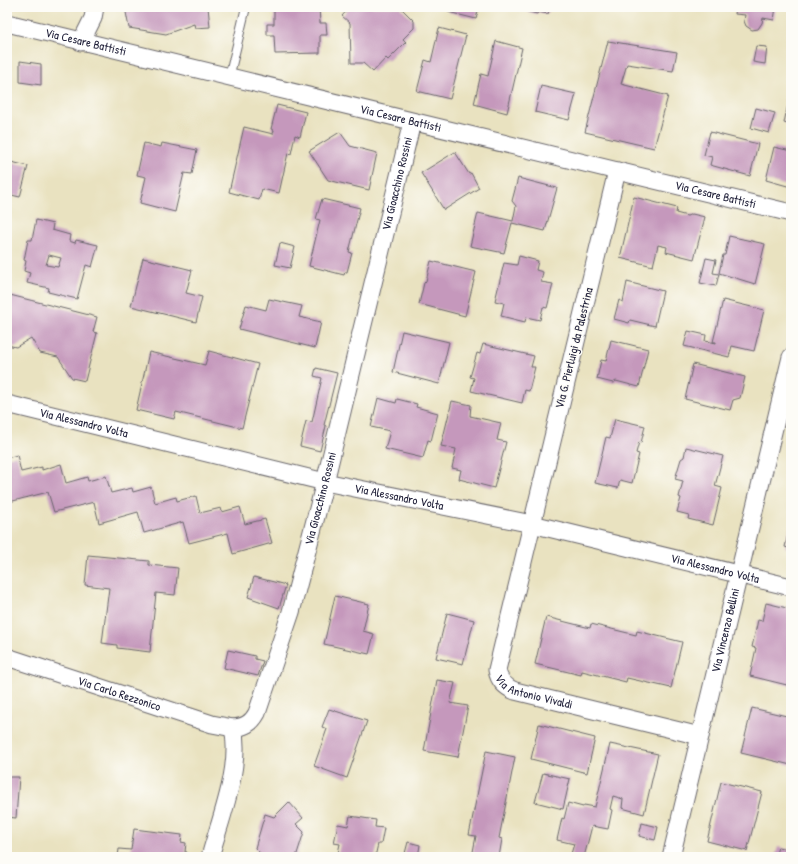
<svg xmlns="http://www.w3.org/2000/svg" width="798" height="864" viewBox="0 0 798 864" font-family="'Patrick Hand',sans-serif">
<rect width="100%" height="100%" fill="#fdfcf7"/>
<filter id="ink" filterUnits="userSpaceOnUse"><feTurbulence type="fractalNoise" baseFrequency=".025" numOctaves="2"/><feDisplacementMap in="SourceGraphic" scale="8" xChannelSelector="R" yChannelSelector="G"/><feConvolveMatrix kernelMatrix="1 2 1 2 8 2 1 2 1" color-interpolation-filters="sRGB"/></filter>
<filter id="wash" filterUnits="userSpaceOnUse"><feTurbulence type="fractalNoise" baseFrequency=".012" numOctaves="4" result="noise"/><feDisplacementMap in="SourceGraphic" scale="16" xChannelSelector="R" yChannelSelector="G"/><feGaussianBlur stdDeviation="0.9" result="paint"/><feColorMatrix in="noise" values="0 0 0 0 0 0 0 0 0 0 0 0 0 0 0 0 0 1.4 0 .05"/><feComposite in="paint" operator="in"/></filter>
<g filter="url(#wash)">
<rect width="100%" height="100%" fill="#e9e2c0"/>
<g id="blocks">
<g fill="#c598bc" fill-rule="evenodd">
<path d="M125 7H208L210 27 195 28 194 24 166 34 129 28Z"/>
<path d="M274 7H319L320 23H326L327 35H320V53L275 54 274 35H267V24H274Z"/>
<path d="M350 7H400L414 21V28L403 39 406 42 388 60 386 58 373 72 363 63H351L350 23 342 16Z"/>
<path d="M449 7H479L476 19 448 12Z"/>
<path d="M526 7H550L548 14 538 12 537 14 525 11Z"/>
<path d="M736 7H776L774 20 763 18 762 23 758 29 752 30 746 26 744 21 745 15 735 14Z"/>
<path d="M439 28 466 35 450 99 417 91 425 60 431 62Z"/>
<path d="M496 41 522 48 507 113 474 104 481 74 488 76Z"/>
<path d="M608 41 677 52 673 71 627 64 621 84 668 96 654 148 585 132Z"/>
<path d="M756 46 767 47 765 64 753 62Z"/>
<path d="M20 61 41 64V85L20 82Z"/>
<path d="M541 86 576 94 569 120 535 112Z"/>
<path d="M790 94 791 95V125L784 123Z"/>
<path d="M277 105 306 112 300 137 295 135 291 154 288 153 279 193 262 189 259 200 229 192 244 127 273 134 274 130 271 129Z"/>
<path d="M756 108 775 113 769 133 751 128Z"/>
<path d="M340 132 350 146 377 153 369 190 328 180 309 151Z"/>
<path d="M710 132 758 144 750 176 710 165 712 157 704 155Z"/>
<path d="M144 143 161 147 162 143 197 150 192 174 184 173 175 212 140 203 146 177 137 175Z"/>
<path d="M774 147 791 151V187L766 180Z"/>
<path d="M455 152 469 174 471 173 479 188 444 210 421 173Z"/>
<path d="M7 161 28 166 20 197 7 194Z"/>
<path d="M518 178 557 188 545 231 512 223 504 253 470 246 478 213 513 221 516 206 512 201Z"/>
<path d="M634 197 677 208 676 213 687 216 692 214 705 217 694 259 666 252 667 247 658 245 653 266 620 258Z"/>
<path d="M322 199 360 208 349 252 352 253 347 272H345L344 275 309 266 320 220 316 219Z"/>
<path d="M36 220 53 224 52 230 70 235 69 241 75 243 76 240 98 245 92 267 86 265 77 299 48 292 49 288 27 283 30 273 24 271 26 261 24 260 28 240H32ZM49 255 61 258 58 267 46 265Z"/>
<path d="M729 236 765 244 755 284 719 273 723 255H725Z"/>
<path d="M280 243 295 247 290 268 275 265Z"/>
<path d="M519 256 538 261 536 270 543 272 541 282 553 284 547 308 543 307 540 320 526 317 525 322 501 316 504 303 495 301 504 263 517 265Z"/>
<path d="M143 258 192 270 186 293 202 297 196 322 131 306Z"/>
<path d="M706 258 716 260 713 273 719 274 716 286 700 283Z"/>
<path d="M431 261 476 272 465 316 419 304 424 283 426 281Z"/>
<path d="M627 282 663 291 655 326 630 320 629 323 614 319 619 300 623 302Z"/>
<path d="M10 295 97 317 93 332 97 333 85 381 72 378 58 357 40 353 31 338 16 347 7 345V306Z"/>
<path d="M269 299 302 306 299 317 321 322 315 348 239 329 246 305 266 310Z"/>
<path d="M723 300 764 310 754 351 732 346 729 357 684 346 688 331 706 335 705 341 716 343V342H713Z"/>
<path d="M402 331 449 342 439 384 393 372Z"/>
<path d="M611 340 648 349 639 387 616 381 613 383 597 379 601 360 606 361Z"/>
<path d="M483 344 534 356 531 367H535L529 391 525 390 522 403 471 391 474 378 470 377 477 353 480 354Z"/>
<path d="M209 351 258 364 242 428 176 412 174 419 136 410 149 352 205 365Z"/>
<path d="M693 364 745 377 740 398 733 400 730 410 685 399Z"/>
<path d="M316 368 337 373 324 425 326 426 320 451 300 446 306 421 312 422 322 378 314 376Z"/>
<path d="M378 398 396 403 397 399 417 404 416 407 438 413 431 441 428 440 423 458 385 449 390 431 371 427Z"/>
<path d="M452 401 471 405 470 416 501 423 497 440 506 442 494 488 459 479 461 470 452 468 456 449 441 446Z"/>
<path d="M615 419 645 426 641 443 639 442 636 453 639 454 632 483 620 480 618 488 595 483 606 437 610 438Z"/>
<path d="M686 447 723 456 715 486 722 488 713 525 688 519 689 515 677 512 681 498 679 497 683 481 675 479 681 459 684 457Z"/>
<path d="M17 455 21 472 42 467V470L61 464 66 483 87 477 88 481 106 476 111 493 132 488 133 492 151 487 155 503 176 497 177 501 196 496 200 513 221 508 222 512 240 507 245 524 265 519 272 543 233 554 228 533 189 543 183 522 144 533 138 512 99 523 94 502 54 512 48 492 9 502 7 493V458Z"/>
<path d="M790 526H791V549L785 547Z"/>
<path d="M88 555 149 561V565L178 568 175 595 156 593 150 652 117 648V645L102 643 109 588 85 585Z"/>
<path d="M254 577 286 585 279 608 248 597Z"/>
<path d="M335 596 369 604 363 631 374 634 369 654 324 644Z"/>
<path d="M766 603 791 609V686L750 676 756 648 752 647 758 620 762 621Z"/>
<path d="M447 613 474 620 463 664 436 658Z"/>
<path d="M546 617 590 628 591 624 636 635 637 631 682 642 671 688 627 678 626 682 582 671 581 675 535 664Z"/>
<path d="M228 650 255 656V659L263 661 258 676 224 668Z"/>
<path d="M437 680 455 683 450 703 468 706 458 757 424 751Z"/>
<path d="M752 708 791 717V765L741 753Z"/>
<path d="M329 709 367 721 347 778 314 766 327 729 322 727Z"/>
<path d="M7 713H10L8 737H7Z"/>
<path d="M539 724 595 738 587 773 531 759Z"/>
<path d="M610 744 658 754 644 814 622 808 623 799 613 796 610 809 612 810 608 829 592 826 584 857H570L574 844 557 840 562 818 564 819 568 803 583 807 584 805 595 807Z"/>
<path d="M486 751 515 757 499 838 502 839 499 857H472L476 836 469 835Z"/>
<path d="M543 773 570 779 563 809 535 802Z"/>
<path d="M7 777H19L16 818 7 817Z"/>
<path d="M721 782 762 792 747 851 707 841Z"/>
<path d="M289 802 303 818 296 824 304 832 296 857H264L255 848 265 814 274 817Z"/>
<path d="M350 816 376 820 375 827 384 828 381 844H378L375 857H337L340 844 334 843 338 824 348 826Z"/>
<path d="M642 823 658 827 655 840 639 836Z"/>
<path d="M134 829 182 835 181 842 186 843 185 852H187L186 857H118L119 849 131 850Z"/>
<path d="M408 842 420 845 418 857H404Z"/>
<path d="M778 847 791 850V857H775Z"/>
</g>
</g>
</g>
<g filter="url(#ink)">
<use href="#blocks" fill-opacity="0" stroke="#68656a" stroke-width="1"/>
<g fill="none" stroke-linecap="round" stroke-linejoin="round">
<defs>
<path id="service" d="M229 78 246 7"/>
<g id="minor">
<path id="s1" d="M7 23 791 213"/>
<path d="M81 42 93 18 95 7"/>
<path id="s2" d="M617 171 497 670C499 681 505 687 515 691L700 736"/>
<path id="s3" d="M7 404 325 482 532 524 791 587"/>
<path id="s4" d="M7 657 212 724 233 728"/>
<path id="s5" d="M210 857C220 820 242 766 233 728 244 727 251 724 257 713L291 612 325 482 412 122"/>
<path id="s6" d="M671 857 791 357"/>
</g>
</defs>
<use href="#service" stroke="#68656a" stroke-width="10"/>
<use href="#minor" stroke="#68656a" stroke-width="19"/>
<use href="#service" stroke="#fff" stroke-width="8"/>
<use href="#minor" stroke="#fff" stroke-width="17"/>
</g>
</g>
<g text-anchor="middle" stroke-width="3" stroke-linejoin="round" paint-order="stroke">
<g font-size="12" fill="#22223b" stroke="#fdfcf7">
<text dy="4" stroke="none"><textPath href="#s1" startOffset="81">Via Cesare Battisti</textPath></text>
<text dy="4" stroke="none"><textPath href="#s1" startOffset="405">Via Cesare Battisti</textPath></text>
<text dy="4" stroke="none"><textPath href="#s5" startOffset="710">Via Gioacchino Rossini</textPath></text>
<text dy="4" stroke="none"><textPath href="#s1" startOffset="729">Via Cesare Battisti</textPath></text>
<text transform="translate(574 348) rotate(-76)" y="4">Via G. Pierluigi da Palestrina</text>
<text dy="4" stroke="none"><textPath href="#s3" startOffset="79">Via Alessandro Volta</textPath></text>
<text dy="4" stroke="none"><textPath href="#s3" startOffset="403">Via Alessandro Volta</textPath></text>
<text dy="4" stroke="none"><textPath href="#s5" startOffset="386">Via Gioacchino Rossini</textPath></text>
<text dy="4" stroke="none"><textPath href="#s3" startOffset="727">Via Alessandro Volta</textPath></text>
<text dy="4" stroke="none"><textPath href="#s6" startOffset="233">Via Vincenzo Bellini</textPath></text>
<text dy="4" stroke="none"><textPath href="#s2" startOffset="560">Via Antonio Vivaldi</textPath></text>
<text dy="4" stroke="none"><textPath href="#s4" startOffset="118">Via Carlo Rezzonico</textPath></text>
</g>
</g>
<rect width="798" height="864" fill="none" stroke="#fdfcf7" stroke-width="24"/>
</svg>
